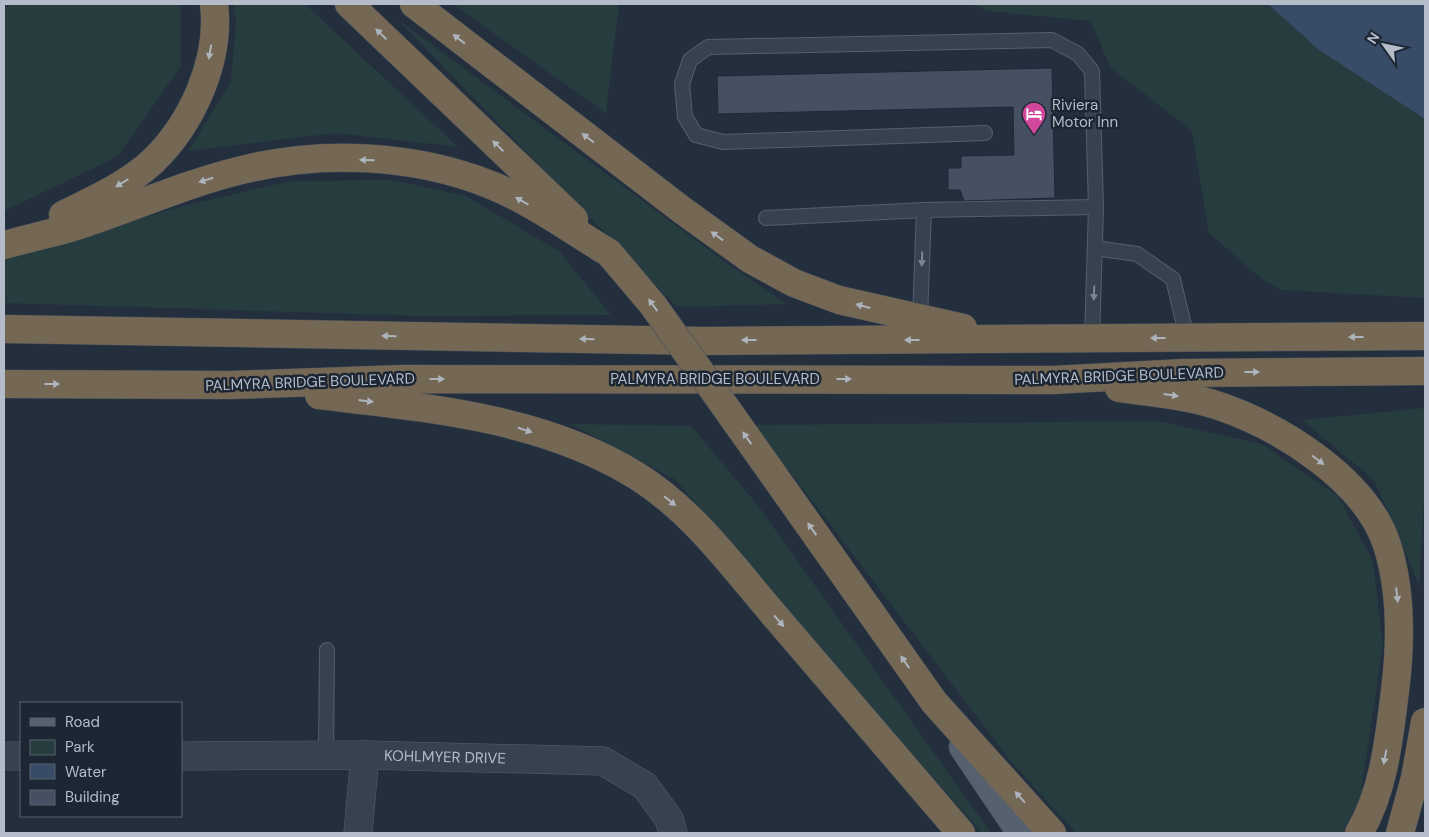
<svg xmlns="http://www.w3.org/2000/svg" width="1429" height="837" viewBox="0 0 1429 837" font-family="'DM Sans',sans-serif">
<rect width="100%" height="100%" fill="#242f3e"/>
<g fill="#263c3f">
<path d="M4 4H181V66L117 157 4 211Z"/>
<path d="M233 4H305L458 147 336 133 188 151 231 82 236 19Z"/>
<path d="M452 4H619L606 113Z"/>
<path d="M971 4H1268L1319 50 1425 119V298L1282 290 1262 279 1209 233 1192 131 1110 67 1091 21 987 11Z"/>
<path d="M396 18 728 264 787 304 677 307Z"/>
<path d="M392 180 466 196 559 251 611 315 421 316 4 303V259L183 206 291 181Z"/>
<path d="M1425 408V483L1419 585 1374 480 1302 420Z"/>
<path d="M1158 421 1262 444 1338 496 1373 561 1383 645 1360 799 1342 833H1076L1013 764 754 425Z"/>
<path d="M571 424 691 426 759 507 991 833H982L823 654 676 480Z"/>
</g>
<path fill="#394c67" d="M1268 4H1425V119L1319 50Z"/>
<path fill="#455162" stroke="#1f2835" d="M1052 68 1055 198 964 201 960 190H948V168H961V156L1014 155 1013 107 718 114 717 76Z"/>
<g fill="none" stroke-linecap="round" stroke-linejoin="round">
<defs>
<g id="lane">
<path d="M985 133 723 142 696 135 685 117 682 84 690 60 708 47 1052 40 1078 54 1092 71 1096 207"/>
<path d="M766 218 924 210 1096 207 1092 339"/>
<path d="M1095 248 1137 254 1173 279 1187 338"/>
<path d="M920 319 924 210"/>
<path d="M326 755 327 650"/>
</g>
<g id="street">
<path d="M4 756H21"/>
<path id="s1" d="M181 756 365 755 603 761 645 786 669 819 673 833"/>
<path d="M358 833 365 755"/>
</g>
<path id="primary" d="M963 747 1021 833"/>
<g id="highway">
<path d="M349 4 574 219"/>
<path d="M414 4 682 210 750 259 794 283 839 300 963 328"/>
<path d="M63 215C93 200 127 185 152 162 192 124 221 60 214 4"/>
<path d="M4 245C26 239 48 234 70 228 128 210 183 184 242 170 322 150 414 154 491 185 533 202 571 230 609 253"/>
<path d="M4 329 705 341 1425 336"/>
<path d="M4 384 231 385 403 379 1053 380 1183 373 1425 371"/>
<path d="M1119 388C1152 393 1187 395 1219 406 1281 427 1366 480 1387 545 1402 592 1401 643 1395 691 1389 739 1384 791 1359 833"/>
<path d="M319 395C427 408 542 417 637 476 693 511 733 567 775 616 837 688 899 761 961 833"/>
<path d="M775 477 934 702 1052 833"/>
<path d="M1400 833 1415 778 1425 722"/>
</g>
</defs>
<use href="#lane" stroke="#565f6c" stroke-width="16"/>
<use href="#street" stroke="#565f6c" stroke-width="29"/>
<use href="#primary" stroke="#414a57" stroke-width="29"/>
<use href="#highway" stroke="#434c59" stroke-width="29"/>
<use href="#lane" stroke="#38414e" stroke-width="14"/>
<use href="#street" stroke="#38414e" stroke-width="28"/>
<use href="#primary" stroke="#56606e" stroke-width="28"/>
<use href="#highway" stroke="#746855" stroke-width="28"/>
<defs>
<path id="highway-bridge" d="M609 253 653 305 775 477"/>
</defs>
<use href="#highway-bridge" stroke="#434c59" stroke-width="29" stroke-linecap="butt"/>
<use href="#highway-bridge" stroke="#746855" stroke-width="28"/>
</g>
<defs><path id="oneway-solid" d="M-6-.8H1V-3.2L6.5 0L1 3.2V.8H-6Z" transform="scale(1.25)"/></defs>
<g fill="#aeb4bd">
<use href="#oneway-solid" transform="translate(381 34) rotate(-136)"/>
<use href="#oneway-solid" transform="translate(459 39) rotate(-142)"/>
<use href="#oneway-solid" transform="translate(210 52) rotate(99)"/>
<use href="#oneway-solid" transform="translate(588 138) rotate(-143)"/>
<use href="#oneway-solid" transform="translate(498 146) rotate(-136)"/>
<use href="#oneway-solid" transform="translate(367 160) rotate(-178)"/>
<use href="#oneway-solid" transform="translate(206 180) rotate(162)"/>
<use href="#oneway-solid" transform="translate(122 183) rotate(148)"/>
<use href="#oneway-solid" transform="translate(522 201) rotate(-150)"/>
<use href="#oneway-solid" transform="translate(717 236) rotate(-144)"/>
<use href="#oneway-solid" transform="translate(653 305) rotate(-126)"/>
<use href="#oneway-solid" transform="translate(863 306) rotate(-165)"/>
<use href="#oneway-solid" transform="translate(389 336) rotate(-179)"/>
<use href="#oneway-solid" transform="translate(1356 337) rotate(180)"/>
<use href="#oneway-solid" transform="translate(1158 338) rotate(180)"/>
<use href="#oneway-solid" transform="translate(587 339) rotate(-179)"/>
<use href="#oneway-solid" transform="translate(749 340) rotate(180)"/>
<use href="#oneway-solid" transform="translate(912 340) rotate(180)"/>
<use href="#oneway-solid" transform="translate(1252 372)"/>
<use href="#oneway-solid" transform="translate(437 379)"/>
<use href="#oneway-solid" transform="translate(844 379)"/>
<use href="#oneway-solid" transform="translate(52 384)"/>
<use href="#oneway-solid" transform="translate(1171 395) rotate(8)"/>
<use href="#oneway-solid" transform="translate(366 401) rotate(7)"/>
<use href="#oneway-solid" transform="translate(525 430) rotate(18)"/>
<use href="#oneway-solid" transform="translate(747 438) rotate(-125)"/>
<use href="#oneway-solid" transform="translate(1318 460) rotate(37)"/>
<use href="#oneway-solid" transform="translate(670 501) rotate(39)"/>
<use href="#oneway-solid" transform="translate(812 529) rotate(-125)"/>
<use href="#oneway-solid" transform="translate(1397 595) rotate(83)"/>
<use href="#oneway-solid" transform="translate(779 621) rotate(49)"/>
<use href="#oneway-solid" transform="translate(905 662) rotate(-125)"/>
<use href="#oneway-solid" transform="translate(1385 757) rotate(101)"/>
<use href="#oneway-solid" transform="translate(1020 797) rotate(-132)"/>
</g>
<g fill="#7c8592">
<use href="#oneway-solid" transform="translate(922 259) rotate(92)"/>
<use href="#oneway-solid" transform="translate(1094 293) rotate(92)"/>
</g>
<defs>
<symbol id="hotel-pin" viewBox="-11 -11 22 30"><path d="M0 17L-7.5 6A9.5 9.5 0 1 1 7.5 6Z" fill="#d1479c" stroke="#1d2633"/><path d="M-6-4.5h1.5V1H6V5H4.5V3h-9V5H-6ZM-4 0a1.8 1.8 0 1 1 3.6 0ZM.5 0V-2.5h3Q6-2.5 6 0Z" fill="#fff"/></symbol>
</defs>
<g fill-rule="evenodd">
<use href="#hotel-pin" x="1020" y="100" width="28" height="38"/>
</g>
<g text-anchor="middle" stroke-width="5" stroke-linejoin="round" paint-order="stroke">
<g font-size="15" fill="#b4bcc9" stroke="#1d2633" text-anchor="start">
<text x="1052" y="110">Riviera<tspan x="1052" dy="17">Motor Inn</tspan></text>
</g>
<g font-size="15" fill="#b4bcc9" stroke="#1d2633">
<text transform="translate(1119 376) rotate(-2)" y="5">PALMYRA BRIDGE BOULEVARD</text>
<text x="715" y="384">PALMYRA BRIDGE BOULEVARD</text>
<text transform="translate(310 382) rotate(-2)" y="5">PALMYRA BRIDGE BOULEVARD</text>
<text dy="5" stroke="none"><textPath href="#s1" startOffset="264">KOHLMYER DRIVE</textPath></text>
</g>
</g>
<rect width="1429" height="837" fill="none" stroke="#b4bcc9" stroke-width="10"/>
<rect x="20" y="702" width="162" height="115" fill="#1d2633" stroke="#59626f"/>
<rect x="30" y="718" width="25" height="8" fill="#56606e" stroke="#59626f"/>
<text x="65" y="727" font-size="15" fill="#b4bcc9">Road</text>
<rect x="30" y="740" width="25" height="15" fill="#263c3f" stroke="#59626f"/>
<text x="65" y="752" font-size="15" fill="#b4bcc9">Park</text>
<rect x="30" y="764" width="25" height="15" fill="#394c67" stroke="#59626f"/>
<text x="65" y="777" font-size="15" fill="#b4bcc9">Water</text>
<rect x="30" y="790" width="25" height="15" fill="#455162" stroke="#59626f"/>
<text x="65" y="802" font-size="15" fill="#b4bcc9">Building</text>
<g transform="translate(1384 45) rotate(303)" stroke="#1d2633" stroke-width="4" paint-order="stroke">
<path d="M0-4L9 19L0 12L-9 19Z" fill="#b4bcc9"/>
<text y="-8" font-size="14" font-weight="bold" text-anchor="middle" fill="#b4bcc9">N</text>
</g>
</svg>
